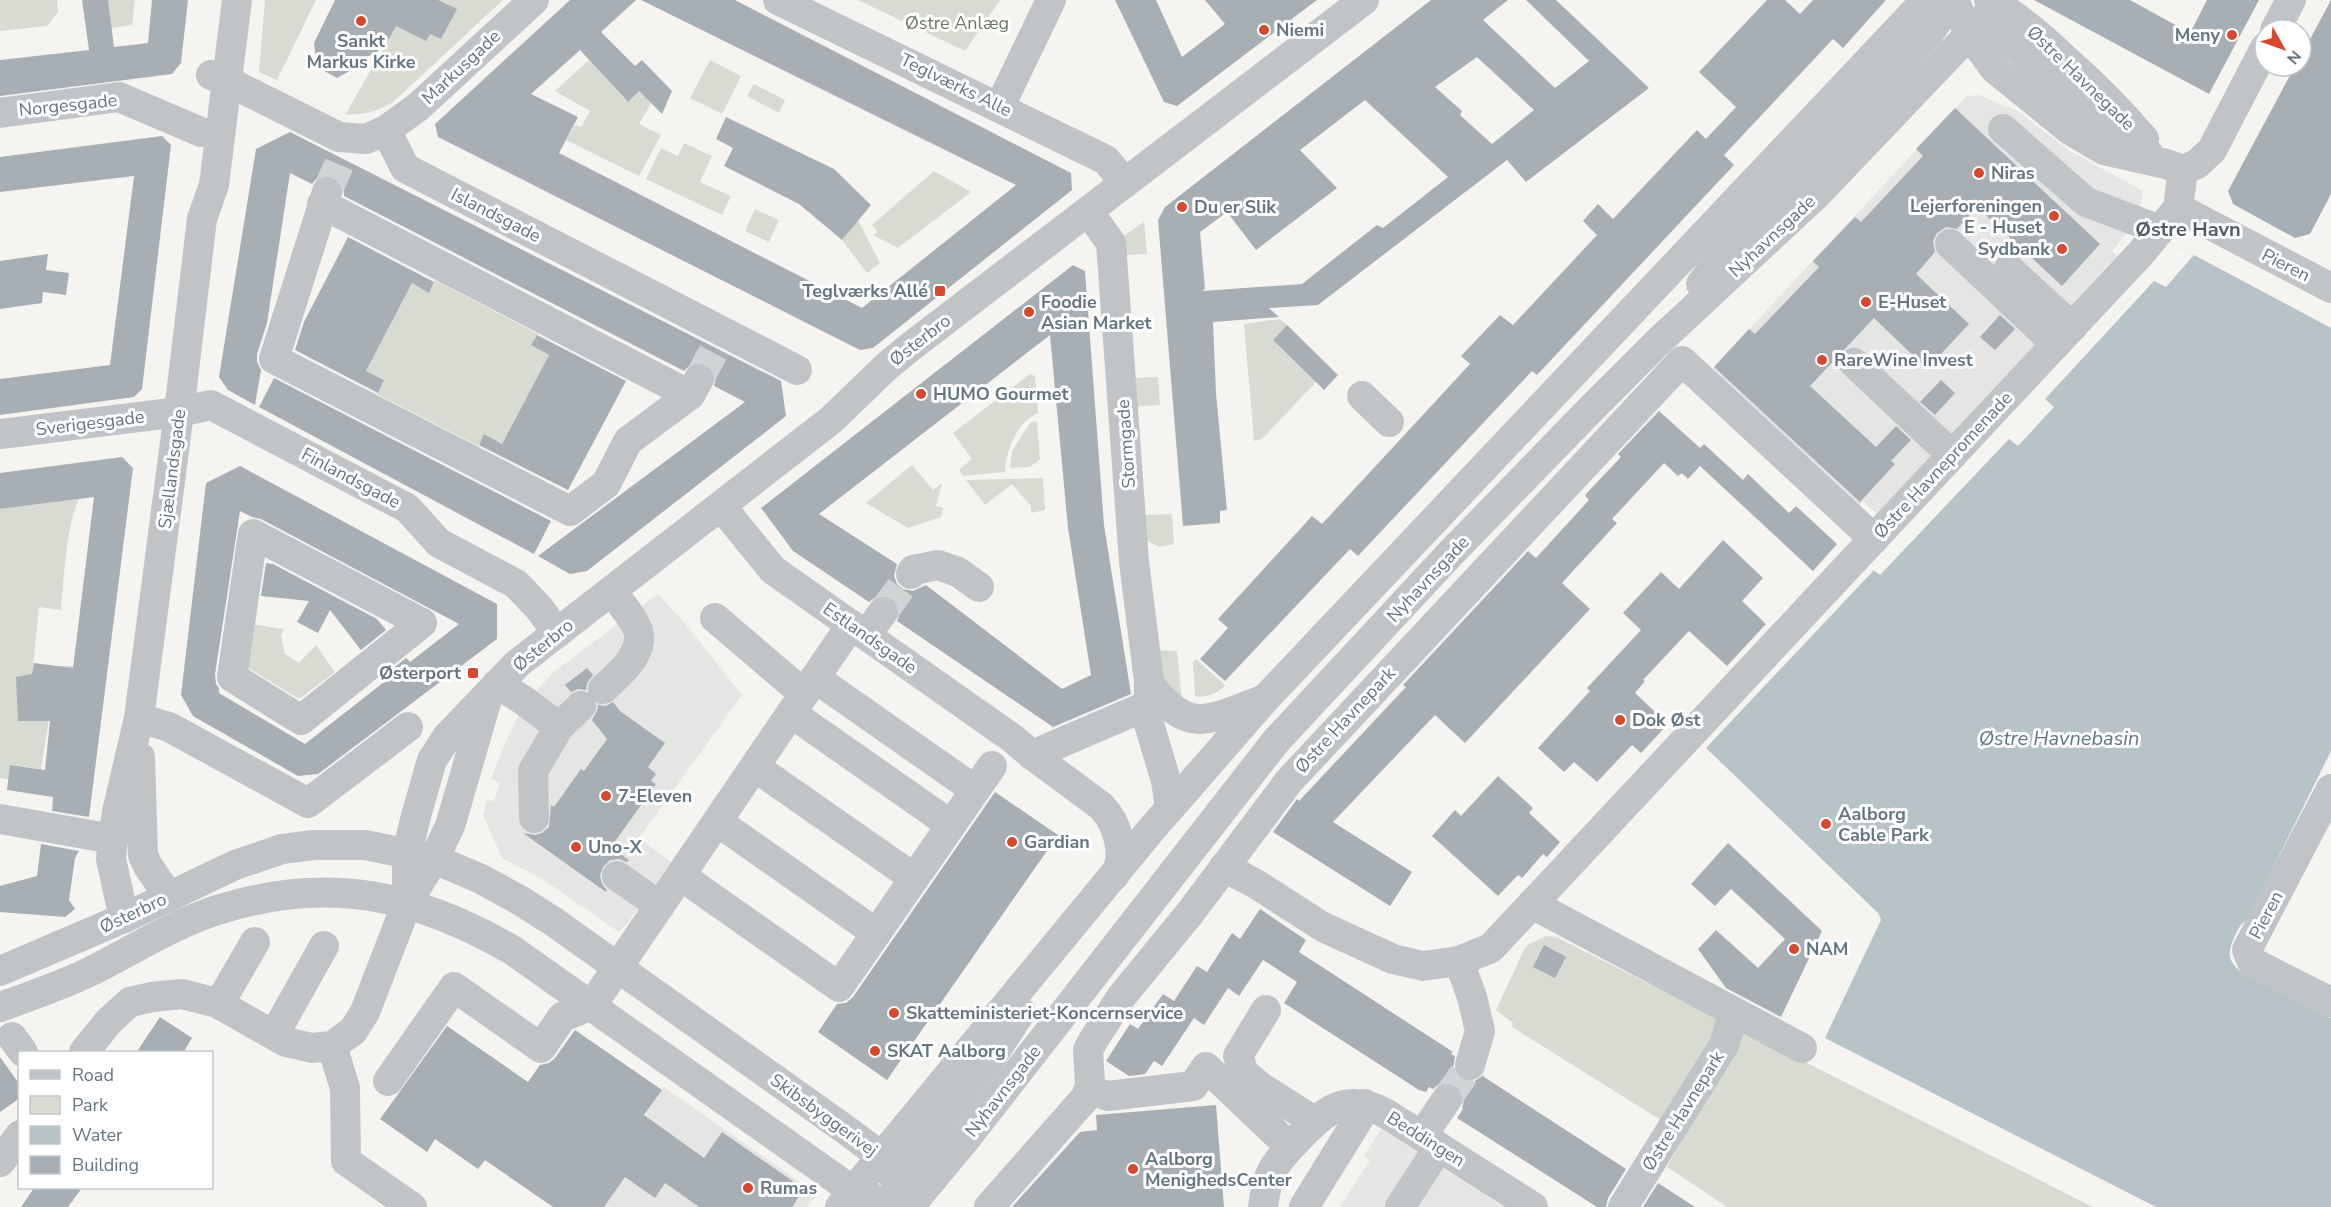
<svg xmlns="http://www.w3.org/2000/svg" width="2331" height="1207" viewBox="0 0 2331 1207" font-family="'Nunito Sans',sans-serif">
<rect width="100%" height="100%" fill="#f5f4f1"/>
<g fill="#e5e6e4">
<path d="M1979 95 2019 112 2070 151 2143 191 2140 207 2126 234 2112 251 2117 256 1877 514 1863 501 1859 506 1711 370 1961 102 1967 96Z"/>
<path d="M658 594 689 628 742 695 639 838 671 862 630 920 619 932 542 879 502 858 483 815 487 800 494 801 500 783 491 779 504 745 518 716 537 690 554 672Z"/>
<path d="M664 1087 817 1194 807 1207H581Z"/>
<path d="M1381 1129 1503 1207H1340L1370 1160 1364 1156Z"/>
</g>
<g fill="#d7dbd2">
<path d="M0 0H57L58 12 47 26 0 31Z"/>
<path d="M108 0H135L132 25 111 28Z"/>
<path d="M265 0H316L277 80 259 72Z"/>
<path d="M408 0H503L393 102C377 112 364 114 345 115L386 44Z"/>
<path d="M858 0H1000L965 51Z"/>
<path d="M589 60 627 102 639 91 651 103 639 124 661 135 639 176 566 140 575 125 581 127 590 111 555 91Z"/>
<path d="M710 60 741 76 722 114 690 98Z"/>
<path d="M754 84 785 100 779 113 747 96Z"/>
<path d="M684 143 712 156 700 182 731 196 722 215 646 179 661 148 678 156Z"/>
<path d="M934 171 971 192 898 248 873 235 878 232 872 225Z"/>
<path d="M755 209 779 220 769 242 745 231Z"/>
<path d="M858 220 880 263 867 273 842 240Z"/>
<path d="M1144 222 1147 254 1122 255 1121 238Z"/>
<path d="M435 280 538 334 531 345 549 355 502 444 484 435 478 446 377 394 384 380 366 371 412 283 429 292Z"/>
<path d="M1280 319 1287 325 1273 340 1316 382 1262 439 1254 441 1244 324Z"/>
<path d="M1030 374 1035 376 1038 413C1017 421 1006 451 1005 472L963 476 959 470 972 459 953 433Z"/>
<path d="M1158 377 1160 405 1134 407 1133 378Z"/>
<path d="M1037 421 1040 459 1030 467 1010 468 1012 451 1030 423Z"/>
<path d="M912 465 933 490 942 483 936 506 943 508 941 517 908 528 866 503Z"/>
<path d="M1043 478 1045 510 1031 513V506L1012 484 985 505 966 480Z"/>
<path d="M79 499C66 526 64 579 61 610L39 607 31 686 57 690 60 666H73L67 719 49 718 41 769 11 765 9 779 0 778V509Z"/>
<path d="M1172 514 1174 544 1159 547 1146 540 1143 515Z"/>
<path d="M245 623 284 629 281 636 285 654 299 663 316 645 335 672 299 699 245 666Z"/>
<path d="M1152 650 1177 651 1182 701 1167 692Z"/>
<path d="M1196 659 1225 685C1217 694 1207 698 1195 696L1193 662Z"/>
<path d="M1546 936 1556 937 2093 1207H1727L1667 1167 1678 1148 1683 1134 1512 1027 1513 1023 1496 1010 1526 946Z"/>
</g>
<path fill="#b7c3c6" d="M2179 247 2331 328V751L2247 920C2240 924 2238 929 2235 936 2226 953 2228 963 2244 974L2331 1018V1207H2156L1825 1038 1881 920 1879 914 1706 748Z"/>
<path fill="#f5f4f1" d="M2179 247 2194 255 2166 287 2154 281 2045 399 2054 407 2018 446 2009 439 1880 575 1873 570Z"/>
<g fill="#a8afb4" fill-rule="evenodd">
<path d="M82 0H108L114 47 148 43 152 0H188L181 63 172 74 0 96V60L89 50Z"/>
<path d="M335 0H438L457 9 441 39 430 34 426 41 396 26 386 44 382 42 377 53 360 59 355 68 337 78 317 67 314 43Z"/>
<path d="M570 0H636L601 32 635 66 642 60 672 91 662 114 639 91 628 102 580 50 531 94 578 117 559 153 862 308 1016 185 641 0H735L1071 173 1072 190 873 348 860 350 438 137 435 124Z"/>
<path d="M1115 0H1156L1182 57 1225 24 1205 0H1317L1177 106 1164 102Z"/>
<path d="M1431 0H1508L1483 20 1555 88 1589 61 1526 0H1556L1649 88 1526 182 1507 160 1318 305 1269 308 1279 317 1213 322 1216 393 1227 510 1220 511V523L1183 526 1158 220 1165 207ZM1477 57 1534 110 1492 144 1460 115 1462 111 1435 87ZM1365 100 1448 177 1383 228 1377 225 1302 284 1202 291 1205 289 1200 232 1227 212 1256 250 1337 188 1300 150Z"/>
<path d="M1767 0H1785L1800 14 1813 0H1886L1843 48 1833 39 1724 155 1734 165 1537 375 1532 371 1358 556 1350 549 1225 681 1200 659 1228 628 1218 619 1312 516 1322 524 1470 364 1461 356 1500 315 1513 325 1597 235 1583 221 1598 204 1613 219 1697 130 1706 139 1736 107 1699 72Z"/>
<path d="M2034 0H2130L2190 33 2207 0H2259L2209 94Z"/>
<path d="M2331 0V194L2310 234 2295 238 2233 204 2228 191 2295 66H2301V56Z"/>
<path d="M1955 108 2100 244 2062 286 1977 207 1957 229 1946 227 1937 233 1933 241 1935 252 1916 274 1969 324 1927 369 1874 318 1810 386 1876 447 1896 426 1911 440 1891 461 1895 464 1860 502 1714 367 1749 329 1755 334 1819 267 1813 261 1855 217 1861 222 1923 156 1916 149Z"/>
<path d="M726 117 834 169 871 205 842 240 799 204 724 166 733 148 716 139Z"/>
<path d="M290 132 781 381 786 416 587 571 570 574 538 556 745 402 714 386 716 378 714 371 707 364 699 362 691 364 684 371 344 196V188L340 181 333 176 323 175 316 179 312 184 290 173 267 323 257 354V362L261 370 255 405 228 390 219 377 256 149Z"/>
<path d="M162 136 171 145 142 389 134 397 0 415V379L110 365 134 176 0 192V157Z"/>
<path d="M348 237 434 282 429 293 412 283 366 371 384 380 378 393 295 350 304 322Z"/>
<path d="M48 254 46 270 69 273 66 295 43 292 42 303 0 309V261Z"/>
<path d="M1073 265 1085 271 1104 525 1131 694 1053 727 897 621 900 613 899 606 893 598 884 595 877 596 869 602 793 551 761 508ZM1050 335 1068 528 1091 675 1062 689 926 585 913 591 903 589 897 584 894 576 897 564 819 514Z"/>
<path d="M2000 315 2015 329 1995 350 1980 337Z"/>
<path d="M1287 325 1338 375 1324 390 1273 340Z"/>
<path d="M537 335 626 381 568 490 479 445 484 434 502 444 549 355 531 345Z"/>
<path d="M274 378 551 521 534 554 259 407Z"/>
<path d="M1941 380 1955 393 1935 415 1920 402Z"/>
<path d="M1659 411 1700 448 1704 444 1743 480 1748 474 1789 513 1796 506 1837 544 1813 571 1700 466 1688 479 1682 473 1678 476 1664 463 1612 519 1617 523 1562 583 1590 609 1465 743 1435 715 1333 822 1412 872 1390 906 1273 832 1297 799 1299 801 1406 687 1403 685 1528 551 1536 558 1589 500 1585 495 1621 457 1618 454Z"/>
<path d="M122 457 133 468 89 817 52 811 53 797 7 790 10 765 45 770 50 721H18L16 677 32 674 34 663 73 668 94 497 0 509V473Z"/>
<path d="M240 466 497 604V639L318 774 298 776 193 716 181 695 206 483ZM240 511 252 517 261 519 459 624 410 662 406 658 381 678 384 682 305 744 219 693V688L216 684 215 674Z"/>
<path d="M1723 540 1763 578 1742 601 1766 624 1727 666 1689 631 1643 680 1645 681 1635 693 1668 724 1641 753 1632 745 1597 782 1574 762 1564 772 1538 748 1590 691 1587 688 1641 630 1623 613 1661 572 1679 589Z"/>
<path d="M266 563 273 564 377 619 386 630 361 650 330 610 318 633 297 622 309 601 261 596Z"/>
<path d="M587 668 593 675 587 683 586 690 578 689 571 692 565 685Z"/>
<path d="M613 702 620 711 665 743 648 767 656 774 651 781 656 784 611 847 629 860 627 862 619 859 610 860 603 867 600 875 602 884 607 890 606 892 523 833 535 835 542 833 549 827 551 805 554 807 581 769 584 771 607 739 592 720 597 711 598 705 606 706Z"/>
<path d="M1498 776 1533 808 1529 813 1560 842 1547 857 1543 854 1522 878 1518 875 1498 896 1432 836 1455 810 1461 816Z"/>
<path d="M995 792 1058 835 887 1080 818 1032 837 1004 846 1003 853 997Z"/>
<path d="M1728 843 1822 931 1781 1017 1726 988 1698 949 1716 930 1758 968 1785 939 1731 889 1715 906 1691 884Z"/>
<path d="M41 844 79 851 75 858 69 900 75 909 65 917 0 912V886L37 876Z"/>
<path d="M1260 909 1306 940 1299 952 1453 1052 1451 1054 1455 1056 1453 1068 1458 1077 1466 1082H1473L1484 1075V1077L1626 1169 1608 1198 1606 1207H1597L1457 1118 1463 1109 1462 1108 1464 1100 1462 1091 1456 1084 1448 1082 1439 1084 1433 1089 1429 1087 1426 1092 1419 1090 1284 1003 1297 982 1263 960 1239 996 1228 988 1204 1025 1194 1018 1162 1066 1154 1061 1145 1074 1129 1076 1106 1061 1130 1024 1138 1029 1163 994 1174 1001 1197 966 1207 972 1232 933 1240 939Z"/>
<path d="M1544 945 1566 957 1555 978 1533 967Z"/>
<path d="M160 1017 192 1038 183 1053H136Z"/>
<path d="M447 1026 528 1082 540 1065 549 1063 555 1058 575 1030 662 1090 644 1115 704 1158 722 1132 804 1189 792 1207H699L665 1183 655 1198 625 1177 604 1207H553L485 1160 478 1169 435 1139 427 1152 380 1119Z"/>
<path d="M0 1057 20 1085V1098L0 1112Z"/>
<path d="M1216 1105 1224 1207H1012L1080 1132 1097 1130 1096 1115Z"/>
<path d="M1658 1183 1695 1207H1643Z"/>
<path d="M34 1188H82L68 1207H21Z"/>
</g>
<g fill="none" stroke-linecap="round" stroke-linejoin="round">
<g stroke="#d1d4d5" stroke-width="30" stroke-dasharray="30 15" stroke-linecap="butt">
<path d="M327 192 342 158"/>
<path d="M699 379 716 347"/>
<path d="M883 612 911 574"/>
<path d="M1447 1099 1470 1065"/>
</g>
<g stroke="#c0c4c7" stroke-width="30">
<path d="M778 0 1106 160 1125 183"/>
<path d="M1954 0 1969 34 1995 69 2070 130 2104 150 2166 164 2183 170 2197 164 2212 150 2265 48"/>
<path d="M1989 0C2018 16 2042 37 2066 60 2094 85 2120 111 2144 139"/>
<path d="M1962 19C2011 31 2043 74 2079 106 2100 125 2125 138 2148 153"/>
<path d="M2275 30 2291 0"/>
<path d="M211 75 227 81 339 137 366 139 386 130 405 168 797 370"/>
<path d="M1000 106 1051 0"/>
<path d="M0 113 119 97 201 132"/>
<path d="M2003 129 2086 202 2160 230"/>
<path d="M386 130 418 107 534 0"/>
<path d="M327 192 274 359 570 511 606 484 628 441 690 395 699 379"/>
<path d="M322 204 690 395"/>
<path d="M2178 208 2331 288"/>
<path d="M1088 211 1111 243 1134 562 1149 681V697L1144 707 1166 781 1170 807"/>
<path d="M1950 244 2056 344"/>
<path d="M2009 269 2072 327"/>
<path d="M1701 284 1732 243 1930 32 1940 17 1945 0"/>
<path d="M1854 363 1952 455"/>
<path d="M1362 396 1389 422"/>
<path d="M0 434 179 412 211 405 407 508 439 543 516 584 539 608 557 633"/>
<path d="M721 506 773 570 1012 738 1032 755 1144 707"/>
<path d="M253 534 422 623 301 720 232 677Z"/>
<path d="M911 574 913 570 938 565 958 572 979 587"/>
<path d="M715 618 804 694"/>
<path d="M866 635 883 612"/>
<path d="M815 678 975 790"/>
<path d="M497 684 523 700 559 727 581 706"/>
<path d="M1149 684C1191 737 1208 719 1263 700"/>
<path d="M603 689C617 676 641 657 639 635 638 623 619 601 611 591"/>
<path d="M791 713 951 825"/>
<path d="M139 718 169 727 308 803 408 727"/>
<path d="M1032 755 1101 806C1117 822 1128 856 1114 876"/>
<path d="M140 757 143 855 148 866 169 897"/>
<path d="M755 767 914 878"/>
<path d="M2331 789 2247 950 2252 962 2331 1002"/>
<path d="M534 818 533 771 559 727"/>
<path d="M0 819 113 839"/>
<path d="M718 822 876 933"/>
<path d="M1224 867 1256 884 1323 927 1393 959 1423 966 1459 961 1491 948 2141 253 2178 208 2183 170"/>
<path d="M617 876 660 906"/>
<path d="M681 876 839 987 992 766"/>
<path d="M407 903V853L416 816 432 760 447 737 517 664 831 420 887 366 914 344 1364 0"/>
<path d="M1532 904 1802 1048"/>
<path d="M124 918 111 859 113 839 117 812 139 718 179 412 202 219 214 185 237 0"/>
<path d="M1459 961 1472 997 1480 1031 1470 1065"/>
<path d="M0 971 124 918 235 865 282 849 314 845H365L434 859 481 879 521 901 554 922 846 1130 881 1156 912 1207"/>
<path d="M219 1004 255 942"/>
<path d="M0 1007C28 997 57 987 85 974 131 952 175 922 224 908 331 876 417 895 512 950L853 1191 878 1200 910 1205"/>
<path d="M1266 1010 1238 1056 1244 1073 1262 1088 1314 1121"/>
<path d="M274 1035 324 946"/>
<path d="M12 1037 23 1052"/>
<path d="M332 1046 345 1088 346 1161 412 1207"/>
<path d="M84 1052 109 1021 130 1002 152 997 182 994 217 1003 286 1042 312 1048 332 1046 353 1031 365 1012 407 903 434 859 450 826 487 699"/>
<path d="M388 1081 454 987 541 1048 562 1017 592 1005 851 625"/>
<path d="M1089 1090 1108 1096 1193 1086 1206 1067 1290 1147"/>
<path d="M1422 1136 1447 1099"/>
<path d="M0 1162 20 1135"/>
<path d="M910 1202C905 1186 906 1175 912 1159L990 1059 1021 1012"/>
<path d="M840 1207 1150 831 1265 699 1926 0"/>
<path d="M909 1207 964 1141 1276 741 1450 554 1590 410 1658 342 1818 193 2002 0"/>
<path d="M989 1207 1086 1097 1090 1085 1088 1050 1094 1039 1122 996 1190 913 1289 781 1682 361 1874 539"/>
<path d="M1263 1207C1265 1195 1266 1182 1272 1171 1278 1159 1289 1149 1298 1139 1325 1110 1346 1092 1385 1113L1533 1207"/>
<path d="M1304 1207 1359 1118 1364 1104"/>
<path d="M1400 1207 1439 1147"/>
<path d="M1623 1207 1724 1045 1734 1012"/>
</g>
</g>
<g fill="#d6482f" stroke="#fff" stroke-width="2">
<circle cx="361" cy="21" r="6"/>
<circle cx="1264" cy="30" r="6"/>
<circle cx="2232" cy="35" r="6"/>
<circle cx="1979" cy="173" r="6"/>
<circle cx="1182" cy="207" r="6"/>
<circle cx="2054" cy="216" r="6"/>
<circle cx="2062" cy="249" r="6"/>
<rect x="934" y="285" width="12" height="12" rx="3"/>
<circle cx="1866" cy="302" r="6"/>
<circle cx="1029" cy="312" r="6"/>
<circle cx="1822" cy="360" r="6"/>
<circle cx="921" cy="394" r="6"/>
<rect x="467" y="667" width="12" height="12" rx="3"/>
<circle cx="1620" cy="720" r="6"/>
<circle cx="606" cy="796" r="6"/>
<circle cx="1826" cy="824" r="6"/>
<circle cx="1012" cy="842" r="6"/>
<circle cx="576" cy="847" r="6"/>
<circle cx="1794" cy="949" r="6"/>
<circle cx="894" cy="1013" r="6"/>
<circle cx="875" cy="1051" r="6"/>
<circle cx="1133" cy="1169" r="6"/>
<circle cx="748" cy="1188" r="6"/>
</g>
<g text-anchor="middle" stroke-width="6" stroke-linejoin="round" paint-order="stroke">
<g font-size="18" fill="#6a7864" stroke="#fff">
<text x="957" y="29">Østre Anlæg</text>
</g>
<g font-size="18" font-weight="bold" fill="#667680" stroke="#fff" text-anchor="start">
<text x="1276" y="36">Niemi</text>
<text x="2220" y="41" text-anchor="end">Meny</text>
<text x="361" y="47" text-anchor="middle">Sankt<tspan x="361" dy="21">Markus Kirke</tspan></text>
<text x="1991" y="179">Niras</text>
<text x="2042" y="212" text-anchor="end">Lejerforeningen<tspan x="2042" dy="21">E - Huset</tspan></text>
<text x="1194" y="213">Du er Slik</text>
<text x="2050" y="255" text-anchor="end">Sydbank</text>
<text x="928" y="297" text-anchor="end">Teglværks Allé</text>
<text x="1041" y="308">Foodie<tspan x="1041" dy="21">Asian Market</tspan></text>
<text x="1878" y="308">E-Huset</text>
<text x="1834" y="366">RareWine Invest</text>
<text x="933" y="400">HUMO Gourmet</text>
<text x="461" y="679" text-anchor="end">Østerport</text>
<text x="1632" y="726">Dok Øst</text>
<text x="618" y="802">7-Eleven</text>
<text x="1838" y="820">Aalborg<tspan x="1838" dy="21">Cable Park</tspan></text>
<text x="1024" y="848">Gardian</text>
<text x="588" y="853">Uno-X</text>
<text x="1806" y="955">NAM</text>
<text x="906" y="1019">Skatteministeriet-Koncernservice</text>
<text x="887" y="1057">SKAT Aalborg</text>
<text x="1145" y="1165">Aalborg<tspan x="1145" dy="21">MenighedsCenter</tspan></text>
<text x="760" y="1194">Rumas</text>
</g>
<g font-size="18" fill="#667680" stroke="#fff">
<text transform="translate(461 67) rotate(-43)" y="6">Markusgade</text>
<text transform="translate(2081 78) rotate(44)" y="6">Østre Havnegade</text>
<text transform="translate(956 85) rotate(26)" y="6">Teglværks Alle</text>
<text transform="translate(68 105) rotate(-6)" y="6">Norgesgade</text>
<text transform="translate(496 215) rotate(27)" y="6">Islandsgade</text>
<text transform="translate(1772 236) rotate(-43)" y="6">Nyhavnsgade</text>
<text transform="translate(2286 265) rotate(27)" y="6">Pieren</text>
<text transform="translate(920 340) rotate(-38)" y="6">Østerbro</text>
<text transform="translate(90 423) rotate(-7)" y="6">Sverigesgade</text>
<text transform="translate(1126 444) rotate(-94)" y="6">Stormgade</text>
<text transform="translate(1943 465) rotate(-47)" y="6">Østre Havnepromenade</text>
<text transform="translate(172 469) rotate(-83)" y="6">Sjællandsgade</text>
<text transform="translate(351 478) rotate(28)" y="6">Finlandsgade</text>
<text transform="translate(1428 579) rotate(-47)" y="6">Nyhavnsgade</text>
<text transform="translate(870 638) rotate(35)" y="6">Estlandsgade</text>
<text transform="translate(543 645) rotate(-39)" y="6">Østerbro</text>
<text transform="translate(1345 720) rotate(-47)" y="6">Østre Havnepark</text>
<text transform="translate(133 913) rotate(-25)" y="6">Østerbro</text>
<text transform="translate(2266 915) rotate(-62)" y="6">Pieren</text>
<text transform="translate(1003 1091) rotate(-52)" y="6">Nyhavnsgade</text>
<text transform="translate(1683 1111) rotate(-58)" y="6">Østre Havnepark</text>
<text transform="translate(824 1115) rotate(36)" y="6">Skibsbyggerivej</text>
<text transform="translate(1426 1139) rotate(32)" y="6">Beddingen</text>
</g>
<g font-size="20" font-weight="bold" fill="#535f66" stroke="#fff">
<text x="2188" y="236">Østre Havn</text>
</g>
<g font-size="20" font-style="italic" fill="#61787d" stroke="#fff">
<text x="2059" y="745">Østre Havnebasin</text>
</g>
</g>
<rect x="18" y="1051" width="195" height="138" fill="#ffffff" stroke="#c2c8cc" stroke-width="1.5"/>
<rect x="30" y="1070" width="30" height="9" fill="#c0c4c7" stroke="#c2c8cc" stroke-width="1.5"/>
<text x="72" y="1081" font-size="18" fill="#667680">Road</text>
<rect x="30" y="1096" width="30" height="18" fill="#d7dbd2" stroke="#c2c8cc" stroke-width="1.5"/>
<text x="72" y="1111" font-size="18" fill="#667680">Park</text>
<rect x="30" y="1126" width="30" height="18" fill="#b7c3c6" stroke="#c2c8cc" stroke-width="1.5"/>
<text x="72" y="1141" font-size="18" fill="#667680">Water</text>
<rect x="30" y="1156" width="30" height="18" fill="#a8afb4" stroke="#c2c8cc" stroke-width="1.5"/>
<text x="72" y="1171" font-size="18" fill="#667680">Building</text>
<g transform="translate(2283 48) rotate(130)"><circle r="28" fill="#ffffff" stroke="#c2c8cc" stroke-width="1.5"/>
<path d="M0-4.5L10 22L0 15L-10 22Z" fill="#d6482f"/>
<text y="-9" font-size="16" font-weight="bold" text-anchor="middle" fill="#667680">N</text>
</g>
</svg>
